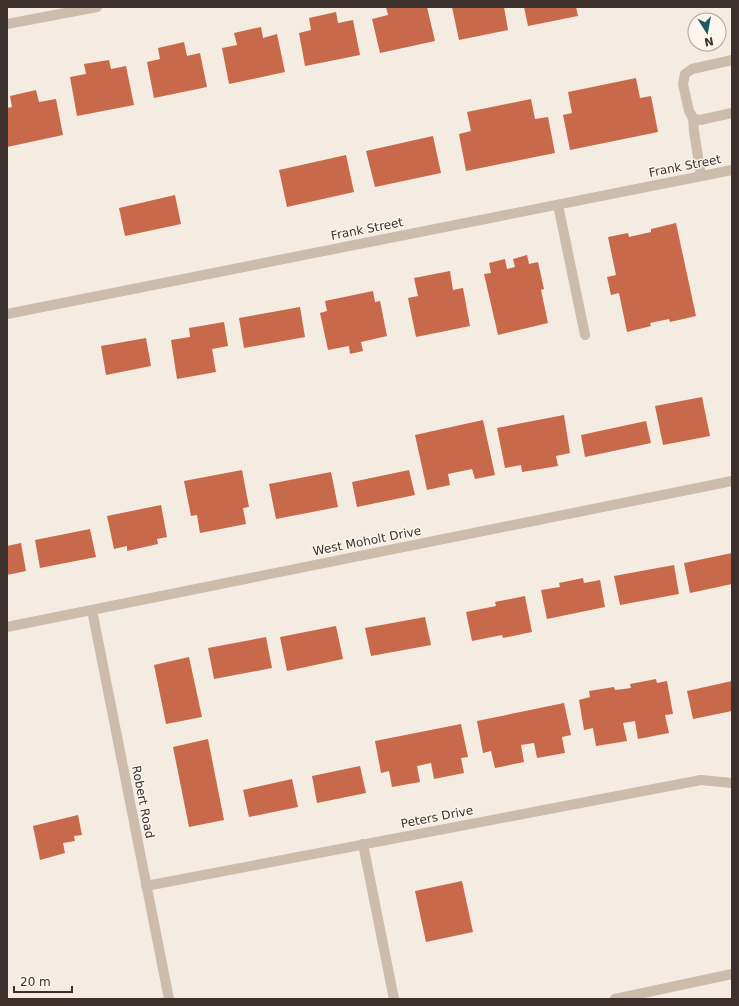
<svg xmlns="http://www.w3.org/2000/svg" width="739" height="1006" viewBox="0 0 739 1006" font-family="'DejaVu Sans',sans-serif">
<rect width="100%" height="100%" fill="#f4ebe1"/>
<g fill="#c8694b">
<path d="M386 7H414V8L419 7H427L435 41 380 53 372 19 388 15Z"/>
<path d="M452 7H504L508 30 459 40Z"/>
<path d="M524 7H576L578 16 528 26Z"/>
<path d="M336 12 338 23 353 20 360 55 305 66 299 33 311 30 309 18Z"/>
<path d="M261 27 263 38 277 34 285 72 229 84 222 48 237 45 234 33Z"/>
<path d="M184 42 187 56 200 53 207 87 154 98 147 62 160 59 158 48Z"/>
<path d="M109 60 111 69 126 66 134 105 77 116 70 77 86 74 84 64Z"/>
<path d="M636 78 640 98 651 96 658 132 570 150 563 115 572 113 568 92Z"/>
<path d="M36 90 39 102 56 99 63 135 7 147V108L12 107 10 96Z"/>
<path d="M531 99 535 119 548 117 555 153 466 171 459 134 471 131 467 112Z"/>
<path d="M433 136 441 173 375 187 366 151Z"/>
<path d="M346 155 354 192 287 207 279 170Z"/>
<path d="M175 195 181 224 125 236 119 208Z"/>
<path d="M676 223 696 316 670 322 669 319 650 323 651 326 627 332 619 293 611 295 607 277 616 275 608 237 628 233 629 237 651 232V229Z"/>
<path d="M527 255 529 264 538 262 544 289 541 290 548 323 498 335 484 274 491 273 489 263 505 259 507 269 515 267 513 259Z"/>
<path d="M450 271 453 290 463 288 470 326 416 337 408 298 418 296 414 278Z"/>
<path d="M373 291 375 302 380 301 387 336 361 342 363 351 350 354 349 346 328 350 320 313 327 311 325 301Z"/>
<path d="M300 307 305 337 244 348 239 318Z"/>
<path d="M224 322 228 346 212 349 216 372 177 379 171 340 190 337 189 328Z"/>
<path d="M146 338 151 366 106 375 101 346Z"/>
<path d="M702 397 710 436 663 445 655 406Z"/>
<path d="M564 415 570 453 556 456 558 466 522 472 521 465 505 468 497 428Z"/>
<path d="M483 420 495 475 475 479 472 469 448 474 450 485 427 490 415 435Z"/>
<path d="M646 421 651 443 585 457 581 435Z"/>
<path d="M242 470 249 507 243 508 246 524 200 533 197 515 191 516 184 481Z"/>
<path d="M409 470 415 495 357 507 352 482Z"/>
<path d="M331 472 338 507 276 519 269 484Z"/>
<path d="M161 505 167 537 157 539 158 544 127 551V546L114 549 107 516Z"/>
<path d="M90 529 96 557 40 568 35 540Z"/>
<path d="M21 543 26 571 7 575V546Z"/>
<path d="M732 553V584L690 593 684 563Z"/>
<path d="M674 565 679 594 620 605 614 576Z"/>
<path d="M583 578 584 583 600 580 605 607 547 619 541 590 560 587 559 583Z"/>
<path d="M525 596 532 632 503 638 502 635 472 641 466 612 496 606 495 602Z"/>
<path d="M425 617 431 645 371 656 365 628Z"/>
<path d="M336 626 343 659 287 671 280 637Z"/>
<path d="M266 637 272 668 214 679 208 648Z"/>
<path d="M189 657 202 717 166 724 154 665Z"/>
<path d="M656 679 657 683 667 681 673 714 665 715 669 733 638 739 635 721 623 723 627 741 596 746 593 728 584 730 579 700 590 697 589 691 614 687 615 690 631 688 630 684Z"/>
<path d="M732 681V711L693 719 687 691Z"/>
<path d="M564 703 571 735 562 737 565 753 537 758 534 743 521 745 524 762 495 768 491 751 483 753 477 721Z"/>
<path d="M461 724 468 757 461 758 464 773 434 779 431 763 417 766 420 782 392 787 389 771 381 773 375 741Z"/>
<path d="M208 739 224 820 189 827 173 747Z"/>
<path d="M360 766 366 793 317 803 312 776Z"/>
<path d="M292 779 298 807 249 817 243 790Z"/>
<path d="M78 815 82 835 74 836 75 841 63 843 65 853 40 860 33 826Z"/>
<path d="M462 881 473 932 426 942 415 891Z"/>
</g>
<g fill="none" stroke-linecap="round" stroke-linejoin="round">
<g stroke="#cdbbac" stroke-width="10">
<path d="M732 60 692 69 685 74 683 84 689 111 693 118 700 120 732 113"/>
<path d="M693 118 694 131 701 176"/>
<path d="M558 205 585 335"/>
<path d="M363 844 394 999"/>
<path d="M615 999 732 974"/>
</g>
<g stroke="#cdbbac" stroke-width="10">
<path d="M7 24 97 7"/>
<path d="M7 314 732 170"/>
<path d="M92 610 169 999"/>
<path d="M7 627 732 481"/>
<path d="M146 886 701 780 732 783"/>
</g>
</g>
<g text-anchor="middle" stroke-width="3" stroke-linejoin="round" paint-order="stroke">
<g font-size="12" fill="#3b302b" stroke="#fbf5ee">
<text transform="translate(685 166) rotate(-11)" y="4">Frank Street</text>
<text transform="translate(367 229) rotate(-11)" y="4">Frank Street</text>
<text transform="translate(367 541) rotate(-11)" y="4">West Moholt Drive</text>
<text transform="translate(143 802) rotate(79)" y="4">Robert Road</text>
<text transform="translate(437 817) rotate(-11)" y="4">Peters Drive</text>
</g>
</g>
<rect width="739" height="1006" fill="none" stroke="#3b302b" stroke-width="16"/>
<g transform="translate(707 32) rotate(169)"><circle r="19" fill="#fbf5ee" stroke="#aea6a0"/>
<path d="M0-3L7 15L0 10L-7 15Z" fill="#1f5a5e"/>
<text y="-6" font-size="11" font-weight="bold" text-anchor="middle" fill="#3b302b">N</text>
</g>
<path d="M14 986v6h58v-6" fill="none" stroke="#3b302b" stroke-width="2"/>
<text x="20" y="986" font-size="12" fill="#3b302b" stroke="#fbf5ee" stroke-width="3" paint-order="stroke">20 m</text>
</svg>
